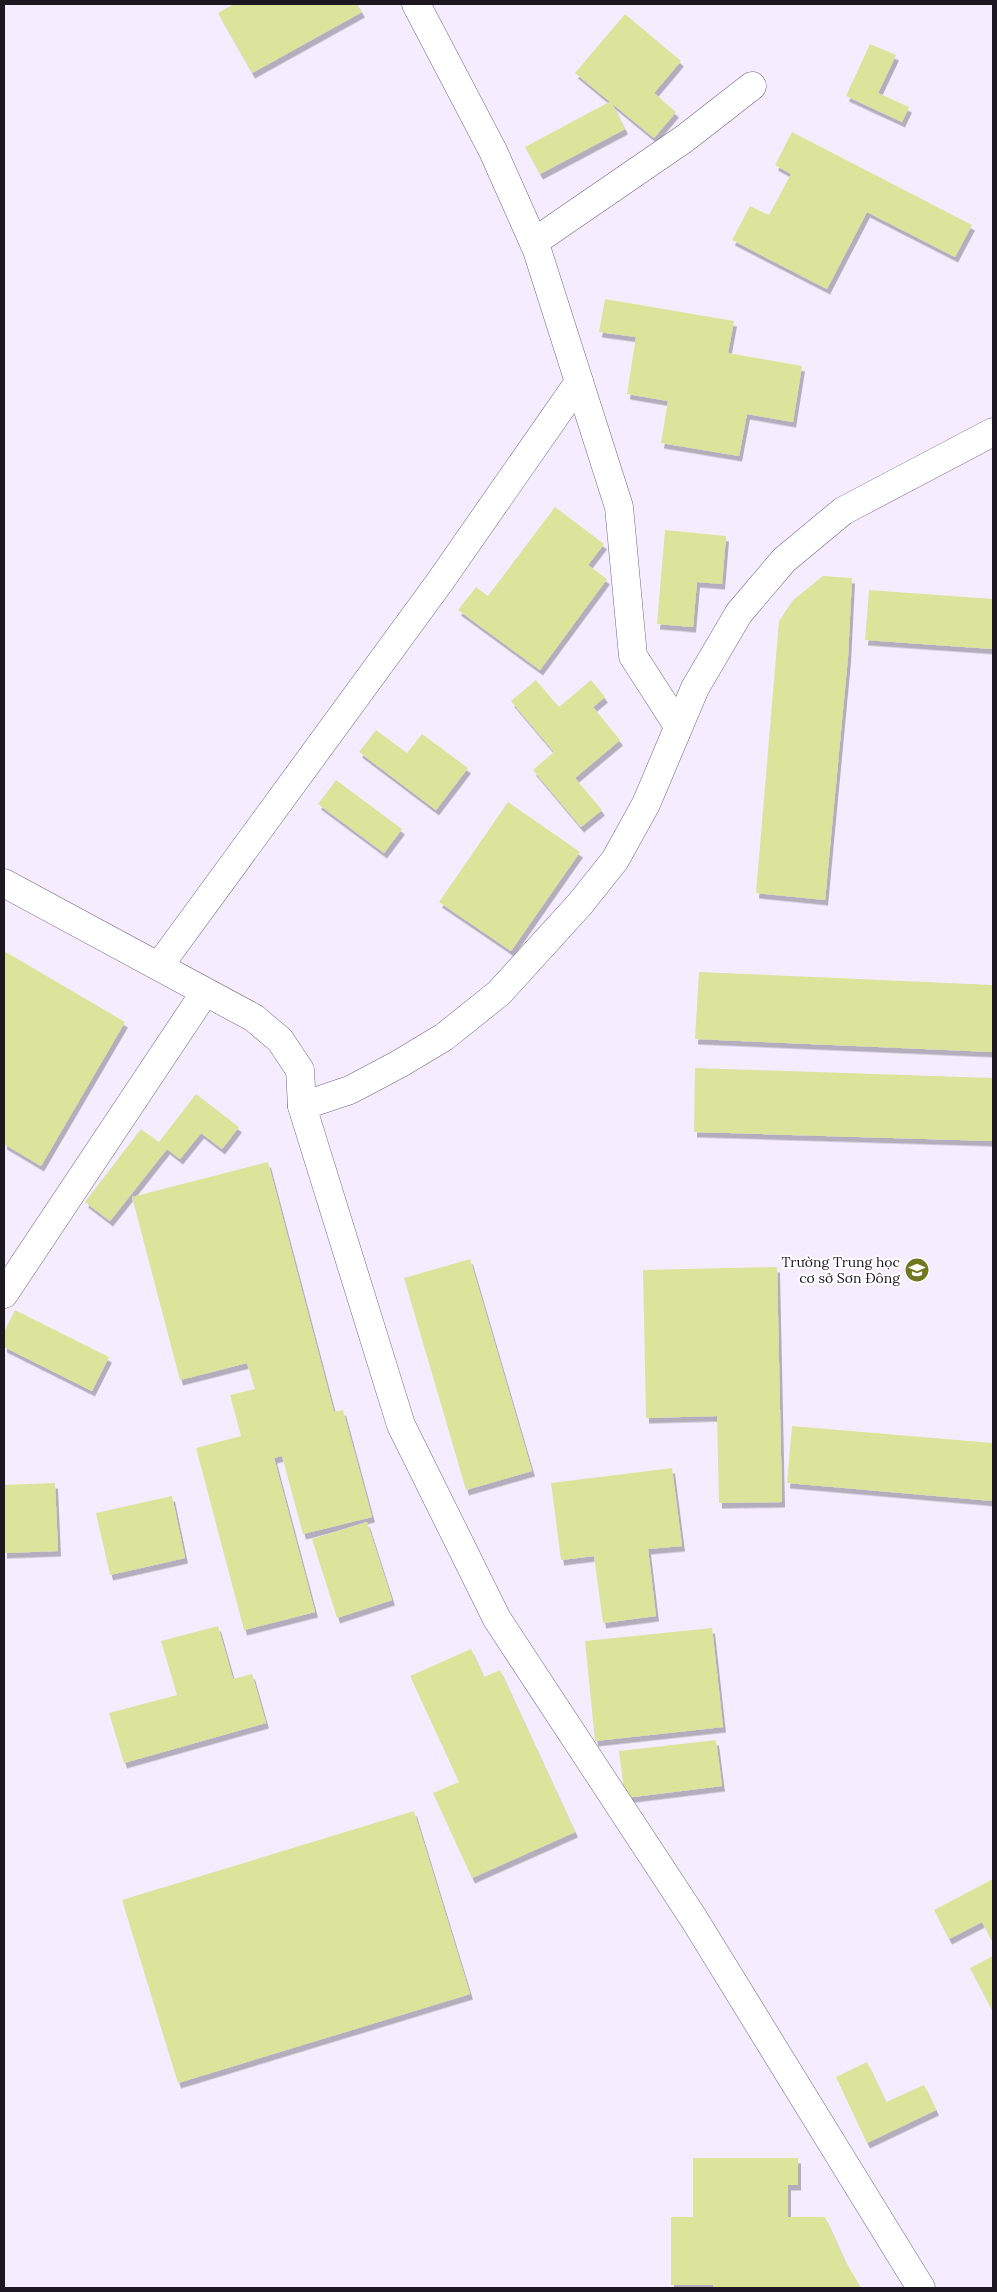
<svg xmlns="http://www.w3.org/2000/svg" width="997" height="2292" viewBox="0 0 997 2292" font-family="Lora,serif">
<defs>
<filter id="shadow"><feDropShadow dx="3" dy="5.5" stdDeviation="0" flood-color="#0004"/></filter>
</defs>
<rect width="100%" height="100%" fill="#f6ecff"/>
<g fill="#dce49b" filter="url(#shadow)">
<path d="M234 4H357L362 12 252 73 218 13Z"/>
<path d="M625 14 681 61 654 93 676 112 654 138 575 73Z"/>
<path d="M870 44 896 55 878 93 909 107 902 122 846 96Z"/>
<path d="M611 101 625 129 540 174 525 147Z"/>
<path d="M792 132 972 225 955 257 867 212 827 289 732 240 750 206 769 215 791 174 775 165Z"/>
<path d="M605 299 734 321 728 353 802 366 793 422 747 414 739 456 661 443 668 401 627 394 636 337 599 332Z"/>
<path d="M555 507 604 544 588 565 607 579 540 670 458 610 476 587 488 596Z"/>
<path d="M665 530 726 536 722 584 697 582 693 627 657 624Z"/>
<path d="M823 576 852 578 848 657 825 900 756 893 779 621 793 600Z"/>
<path d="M869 590 993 599V649L865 640Z"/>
<path d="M536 680 559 707 591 680 605 697 593 707 620 740 575 778 602 810 581 827 533 770 554 752 511 701Z"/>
<path d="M376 730 407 753 422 734 468 768 436 810 359 752Z"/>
<path d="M336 780 402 829 384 853 318 804Z"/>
<path d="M508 802 580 852 511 951 439 902Z"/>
<path d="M4 951 125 1022 41 1166 4 1144Z"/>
<path d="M699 972 993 985V1052L695 1039Z"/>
<path d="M695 1068 993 1078V1141L694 1132Z"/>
<path d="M196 1094 239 1127 222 1149 201 1133 180 1159 167 1149 110 1221 85 1202 141 1129 159 1142Z"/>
<path d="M268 1162 334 1412 343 1410 372 1517 303 1534 282 1456 274 1458 315 1612 244 1630 196 1448 241 1436 230 1395 255 1389 247 1363 180 1380 132 1197Z"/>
<path d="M470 1259 532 1471 466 1490 404 1278Z"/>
<path d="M777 1267 782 1502 719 1503 717 1416 646 1418 643 1270Z"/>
<path d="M15 1310 109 1357 92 1391 4 1347V1332Z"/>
<path d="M792 1426 993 1443V1501L787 1483Z"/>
<path d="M672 1468 682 1546 648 1549 656 1616 603 1623 594 1556 561 1560 551 1483Z"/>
<path d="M55 1483 58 1551 4 1553V1485Z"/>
<path d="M172 1496 185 1558 110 1575 96 1513Z"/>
<path d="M367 1522 392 1600 337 1618 312 1539Z"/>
<path d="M218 1626 233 1679 252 1674 266 1723 124 1763 109 1713 177 1695 161 1641Z"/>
<path d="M712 1628 723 1727 595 1741 585 1641Z"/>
<path d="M471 1649 484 1677 500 1670 575 1832 472 1878 433 1793 459 1782 410 1676Z"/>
<path d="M716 1740 722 1786 625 1798 619 1751Z"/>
<path d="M414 1811 470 1994 178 2083 122 1900Z"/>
<path d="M993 1879V1943L982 1922 949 1939 934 1910Z"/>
<path d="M993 1956V2012L970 1968Z"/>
<path d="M867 2062 886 2102 924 2085 936 2110 867 2143 836 2077Z"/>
<path d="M693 2158H798V2185H788V2217H825L844 2259 861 2288H713V2285H671V2217H693Z"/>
</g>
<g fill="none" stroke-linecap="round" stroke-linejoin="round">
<defs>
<g id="minor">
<path d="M416 4 493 151 537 250 619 507 633 656 678 726"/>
<path d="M534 242 684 139 752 86"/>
<path d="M159 966 439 583 579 382"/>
<path d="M302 1106 350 1090 399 1064 444 1037 499 993 580 904 615 860 646 804 695 688 739 613 784 560 843 511 993 432"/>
<path d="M4 1294 205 992"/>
</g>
<path id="tertiary" d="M4 883 254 1018 280 1040 300 1070 302 1106 401 1425 497 1619 694 1919 921 2288"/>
</defs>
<use href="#minor" stroke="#73677c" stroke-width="29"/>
<use href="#tertiary" stroke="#73677c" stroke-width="29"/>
<use href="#minor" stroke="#fff" stroke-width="28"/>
<use href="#tertiary" stroke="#fff" stroke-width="28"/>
</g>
<defs>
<symbol id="school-disc" viewBox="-11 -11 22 22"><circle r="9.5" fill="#71771f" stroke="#fff"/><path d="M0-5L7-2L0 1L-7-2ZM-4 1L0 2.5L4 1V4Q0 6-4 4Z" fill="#fff"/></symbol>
</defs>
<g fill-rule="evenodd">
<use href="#school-disc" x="903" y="1256" width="28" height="28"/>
</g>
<g text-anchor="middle" stroke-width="4" stroke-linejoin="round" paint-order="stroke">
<g font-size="14" fill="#1c1720" stroke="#fff" text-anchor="end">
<text x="900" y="1267">Trường Trung học<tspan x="900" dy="16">cơ sở Sơn Đông</tspan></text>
</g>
</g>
<rect width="997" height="2292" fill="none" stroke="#1c1720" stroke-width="10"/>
</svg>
